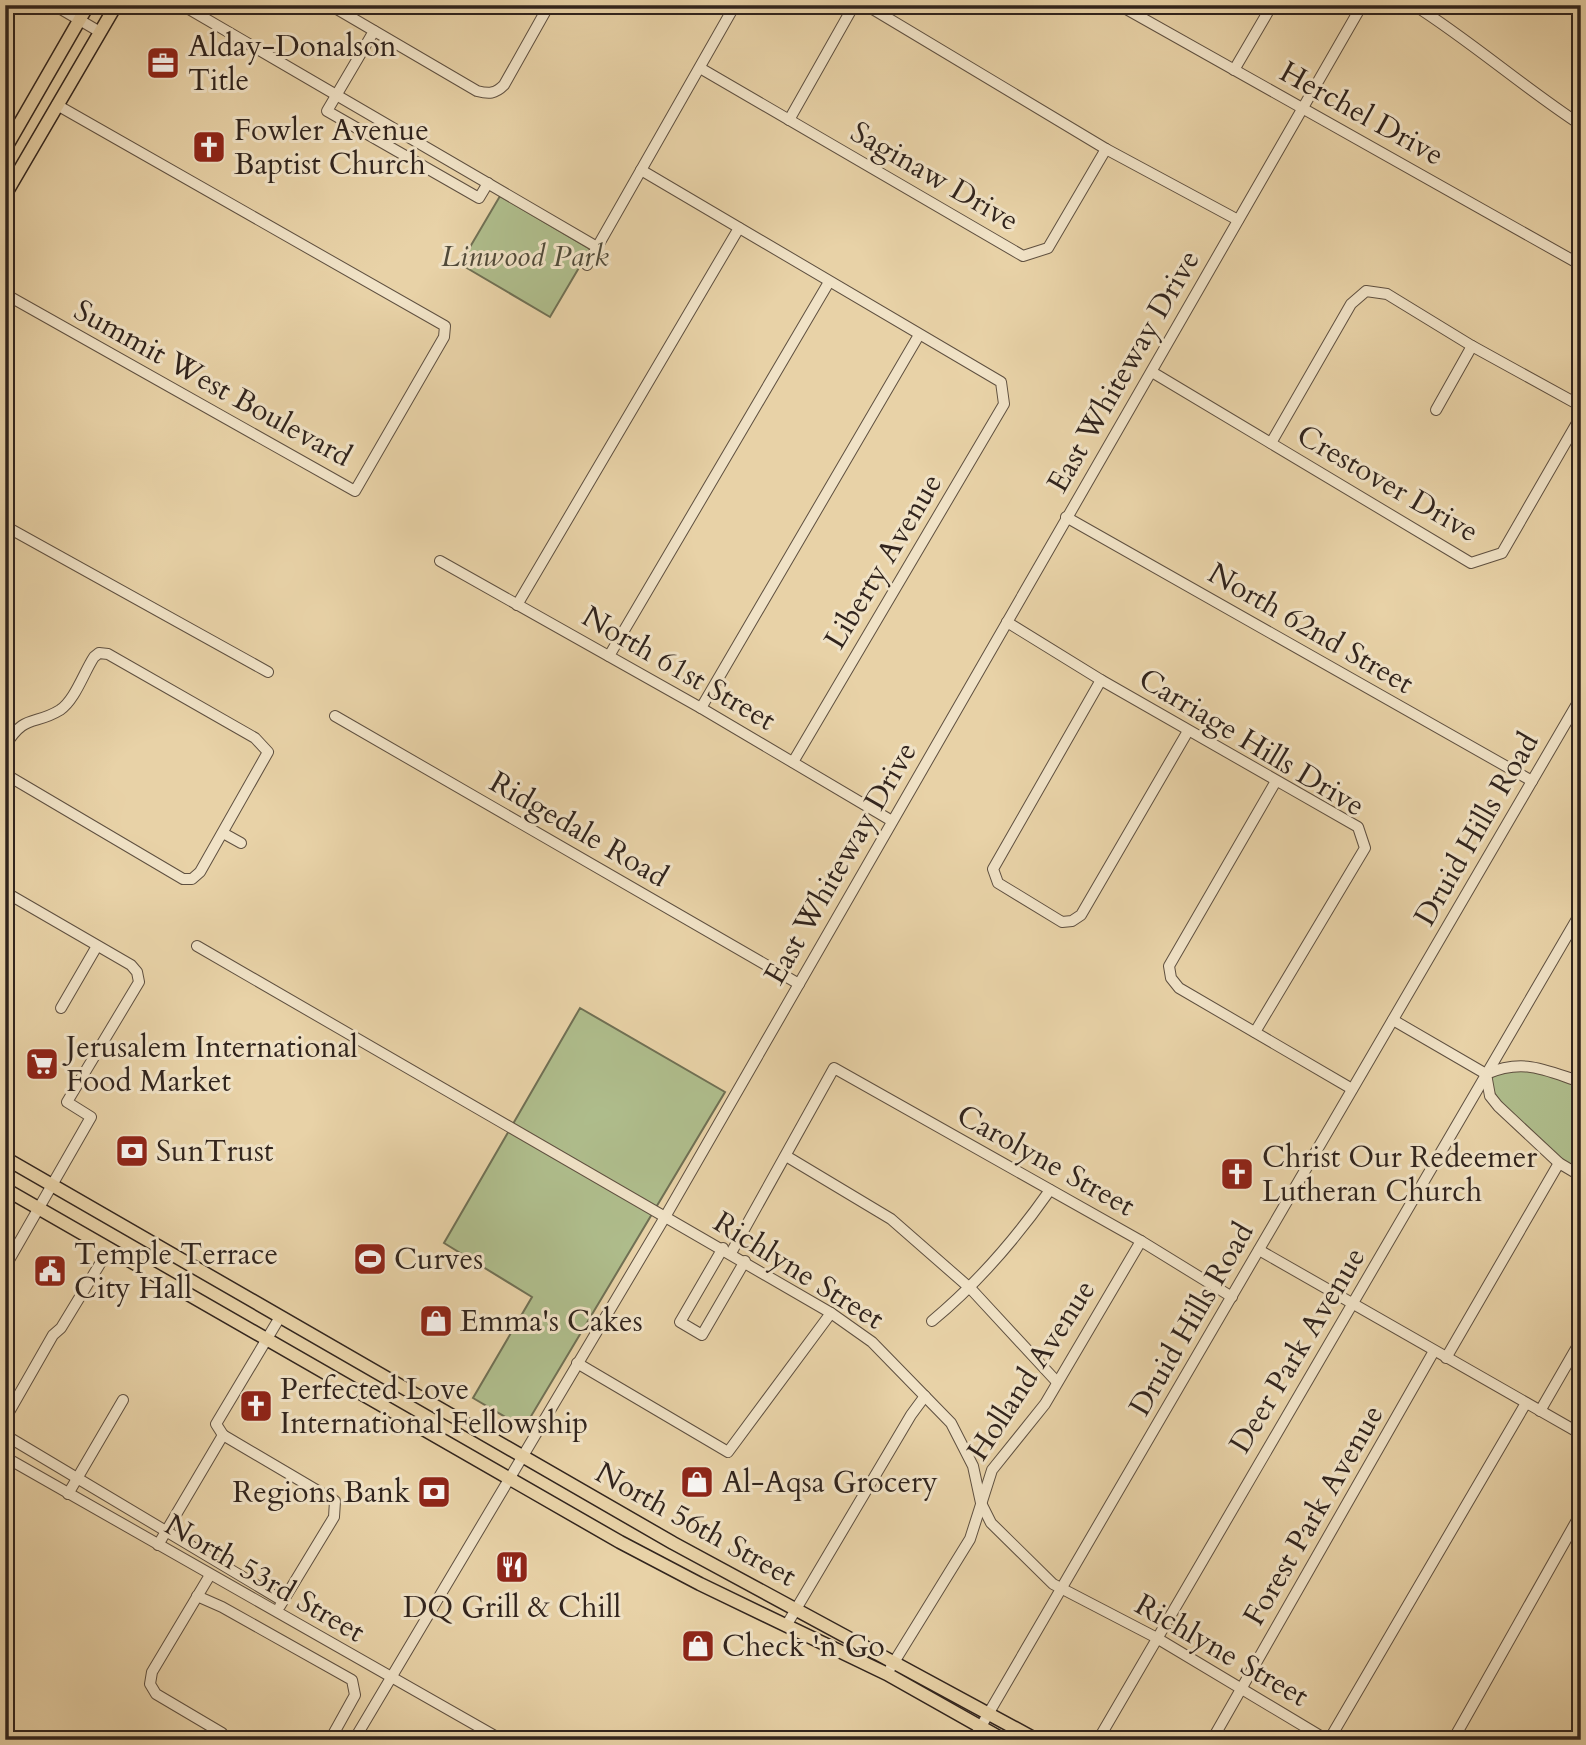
<svg xmlns="http://www.w3.org/2000/svg" width="1586" height="1745" viewBox="0 0 1586 1745" font-family="Cardo,serif">
<rect width="100%" height="100%" fill="#e8d2a7"/>
<filter id="stains"><feTurbulence type="fractalNoise" baseFrequency=".00286" numOctaves="4"/><feColorMatrix values="0 0 0 0 .2 0 0 0 0 .09 0 0 0 0 .02 0 0 0 .5 -.17"/></filter>
<radialGradient id="worn" r=".72"><stop offset=".6" stop-color="#630" stop-opacity="0"/><stop offset="1" stop-color="#630" stop-opacity=".3"/></radialGradient>
<g fill="#afbd8c" stroke="#707054" stroke-width="2">
<path d="M500 196 590 249 550 317 460 264Z"/>
<path d="M580 1008 725 1092 524 1428 473 1398 532 1297 444 1243Z"/>
<path d="M1529 1069 1581 1086V1172C1558 1159 1490 1106 1490 1079L1498 1072Z"/>
</g>
<g fill="none" stroke-linecap="round" stroke-linejoin="round">
<defs>
<g id="minor">
<path d="M54 5 100 32"/>
<path d="M182 5 597 247"/>
<path d="M330 5 477 91C489 94 495 94 504 85L549 5"/>
<path d="M866 5 1106 149 1238 220"/>
<path d="M1119 5 1581 265"/>
<path d="M1414 5C1472 42 1523 87 1581 125"/>
<path d="M374 31 327 111 479 198 488 183"/>
<path d="M700 68 1023 256 1048 248 1106 149"/>
<path d="M1234 70 1272 5"/>
<path d="M789 120 854 5"/>
<path d="M641 170 1001 382 1004 404 793 762"/>
<path d="M587 265 735 5"/>
<path d="M5 294 355 491 444 337 445 326 57 105"/>
<path d="M1152 372 1471 563 1502 553 1581 416"/>
<path d="M1436 410 1472 346"/>
<path d="M1271 443 1351 304 1366 291 1387 294 1472 346 1581 406"/>
<path d="M1066 517 1532 781"/>
<path d="M5 526 268 672"/>
<path d="M440 561 701 708 892 821"/>
<path d="M517 605 739 228"/>
<path d="M1007 622 1101 680 1358 827 1365 848 1255 1032"/>
<path d="M609 656 829 282"/>
<path d="M1101 680 993 869 998 883 1062 922 1072 921 1081 915 1188 731"/>
<path d="M701 708 919 335"/>
<path d="M335 716 799 984"/>
<path d="M5 746C25 713 34 726 60 710 75 700 84 672 94 657L99 653 108 654 255 738 268 752 200 872 192 879H183L5 774"/>
<path d="M1276 781 1169 966 1171 978 1179 988 1352 1089"/>
<path d="M223 833 241 843"/>
<path d="M5 892 131 965 137 972 139 982 67 1102 91 1117 5 1267"/>
<path d="M197 946 831 1313 872 1342 951 1423 973 1466 981 1503 991 1523 1053 1584 1155 1637 1327 1740"/>
<path d="M61 1008 97 946"/>
<path d="M1393 1020 1486 1074"/>
<path d="M1581 1082C1544 1070 1524 1058 1486 1074L1490 1096 1498 1106 1559 1163 1581 1176"/>
<path d="M786 1156 891 1219 971 1289 1057 1382"/>
<path d="M723 1248 680 1322 702 1335 745 1261"/>
<path d="M1259 1250 1581 1434"/>
<path d="M731 1253 834 1068 1141 1241 1232 1297"/>
<path d="M932 1321C979 1282 1015 1240 1050 1190"/>
<path d="M1446 1358 1559 1163"/>
<path d="M577 1363 728 1452 831 1313"/>
<path d="M1540 1411 1581 1340"/>
<path d="M5 1419 53 1335 61 1328 109 1249"/>
<path d="M5 1435 283 1601"/>
<path d="M223 1435 335 1501 334 1517 280 1606"/>
<path d="M5 1457 502 1740"/>
<path d="M68 1494 123 1400"/>
<path d="M158 1545 223 1435 216 1424 280 1317"/>
<path d="M210 1575 152 1672 150 1684 156 1694 222 1733V1740"/>
<path d="M197 1596 222 1607 352 1680 355 1695 330 1740"/>
<path d="M786 1626 911 1415 925 1396"/>
<path d="M891 1667 970 1539 992 1470 1045 1404 1141 1241"/>
<path d="M354 1740 665 1217 1362 5"/>
<path d="M973 1740 1581 697"/>
<path d="M1098 1740 1581 912"/>
<path d="M1212 1740 1434 1351"/>
<path d="M1329 1740 1526 1403"/>
<path d="M1453 1740 1581 1513"/>
</g>
<g id="major">
<path d="M5 149 88 5"/>
<path d="M5 195 116 5"/>
<path d="M5 1158 673 1543 1037 1740"/>
<path d="M5 1189 620 1542 700 1584 887 1674 1004 1740"/>
</g>
</defs>
<use href="#minor" stroke="#5f5040" stroke-width="12"/>
<use href="#major" stroke="#31241d" stroke-width="15"/>
<use href="#minor" stroke="#f0e2c6" stroke-width="10"/>
<use href="#major" stroke="#e8d2a7" stroke-width="12"/>
</g>
<defs>
<symbol id="office-square" viewBox="-11 -11 22 22"><rect x="-9" y="-9" width="18" height="18" rx="4" fill="#8f2418" stroke="#f0e2c6"/><path d="M-6-3h4V-5.5h4V-3h4V5H-6ZM-1-4.5V-3h2v-1.5ZM-6 0V1H6V0Z" fill="#fff"/></symbol>
<symbol id="church-square" viewBox="-11 -11 22 22"><rect x="-9" y="-9" width="18" height="18" rx="4" fill="#8f2418" stroke="#f0e2c6"/><path d="M-1.2-6h2.4v3.5h3.3v2.4h-3.3V6h-2.4V-.1h-3.3v-2.4h3.3Z" fill="#fff"/></symbol>
<symbol id="supermarket-square" viewBox="-11 -11 22 22"><rect x="-9" y="-9" width="18" height="18" rx="4" fill="#8f2418" stroke="#f0e2c6"/><path d="M-6-5.5h2.5l.6 2H6L4.5 2H-2.5L-4.4-4H-6ZM-1.5 3.2a1.3 1.3 0 1 0 .1 0ZM3 3.2a1.3 1.3 0 1 0 .1 0Z" fill="#fff"/></symbol>
<symbol id="bank-square" viewBox="-11 -11 22 22"><rect x="-9" y="-9" width="18" height="18" rx="4" fill="#8f2418" stroke="#f0e2c6"/><path d="M-6-4H6V4H-6ZM0-2.3a2.3 2.3 0 1 0 0 4.6a2.3 2.3 0 1 0 0-4.6Z" fill="#fff"/></symbol>
<symbol id="stadium-square" viewBox="-11 -11 22 22"><rect x="-9" y="-9" width="18" height="18" rx="4" fill="#8f2418" stroke="#f0e2c6"/><path d="M0-5a6.5 5 0 1 0 0 10a6.5 5 0 1 0 0-10ZM-3.5-1.8h7v3.6h-7Z" fill="#fff"/></symbol>
<symbol id="civic-square" viewBox="-11 -11 22 22"><rect x="-9" y="-9" width="18" height="18" rx="4" fill="#8f2418" stroke="#f0e2c6"/><path d="M-.6-6.5H3V-4.5H.6V-3L4-1V1h2V6H-6V1h2V-1L-.6-3ZM-1.2 2.5V6h2.4V2.5Z" fill="#fff"/></symbol>
<symbol id="shop-square" viewBox="-11 -11 22 22"><rect x="-9" y="-9" width="18" height="18" rx="4" fill="#8f2418" stroke="#f0e2c6"/><path d="M-5-2.5h2.3a2.7 3.5 0 0 1 5.4 0H5L5.5 6h-11ZM-1.5-2.5h3a1.5 2.3 0 0 0-3 0Z" fill="#fff"/></symbol>
<symbol id="restaurant-square" viewBox="-11 -11 22 22"><rect x="-9" y="-9" width="18" height="18" rx="4" fill="#8f2418" stroke="#f0e2c6"/><path d="M-5-6h1v4h1v-4h1v4h1v-4h1v5L-1.5 .5V6h-2V.5L-5-1ZM5-6V6H3V1.5H1.5Q1.5-4 5-6Z" fill="#fff"/></symbol>
</defs>
<g fill-rule="evenodd">
<use href="#office-square" x="144" y="44" width="38" height="38"/>
<use href="#church-square" x="190" y="128" width="38" height="38"/>
<use href="#supermarket-square" x="23" y="1045" width="38" height="38"/>
<use href="#bank-square" x="113" y="1132" width="38" height="38"/>
<use href="#church-square" x="1218" y="1155" width="38" height="38"/>
<use href="#stadium-square" x="351" y="1240" width="38" height="38"/>
<use href="#civic-square" x="31" y="1252" width="38" height="38"/>
<use href="#shop-square" x="417" y="1302" width="38" height="38"/>
<use href="#church-square" x="237" y="1387" width="38" height="38"/>
<use href="#shop-square" x="678" y="1463" width="38" height="38"/>
<use href="#bank-square" x="415" y="1473" width="38" height="38"/>
<use href="#restaurant-square" x="493" y="1548" width="38" height="38"/>
<use href="#shop-square" x="679" y="1627" width="38" height="38"/>
</g>
<g text-anchor="middle" stroke-width="6" stroke-linejoin="round" paint-order="stroke">
<g font-size="30" fill="#31241d" stroke="#f0e2c6" text-anchor="start">
<text x="188" y="56">Alday-Donalson<tspan x="188" dy="34">Title</tspan></text>
<text x="234" y="140">Fowler Avenue<tspan x="234" dy="34">Baptist Church</tspan></text>
<text x="66" y="1057">Jerusalem International<tspan x="66" dy="34">Food Market</tspan></text>
<text x="156" y="1161">SunTrust</text>
<text x="1262" y="1167">Christ Our Redeemer<tspan x="1262" dy="34">Lutheran Church</tspan></text>
<text x="74" y="1264">Temple Terrace<tspan x="74" dy="34">City Hall</tspan></text>
<text x="394" y="1269">Curves</text>
<text x="460" y="1331">Emma's Cakes</text>
<text x="280" y="1399">Perfected Love<tspan x="280" dy="34">International Fellowship</tspan></text>
<text x="722" y="1492">Al-Aqsa Grocery</text>
<text x="410" y="1502" text-anchor="end">Regions Bank</text>
<text x="512" y="1617" text-anchor="middle">DQ Grill &amp; Chill</text>
<text x="722" y="1656">Check 'n Go</text>
</g>
<g font-size="30" fill="#31241d" stroke="#f0e2c6">
<text transform="translate(1362 113) rotate(29)" y="10">Herchel Drive</text>
<text transform="translate(935 176) rotate(30)" y="10">Saginaw Drive</text>
<text transform="translate(1123 371) rotate(-60)" y="10">East Whiteway Drive</text>
<text transform="translate(213 383) rotate(29)" y="10">Summit West Boulevard</text>
<text transform="translate(1388 483) rotate(30)" y="10">Crestover Drive</text>
<text transform="translate(883 561) rotate(-59)" y="10">Liberty Avenue</text>
<text transform="translate(1311 628) rotate(30)" y="10">North 62nd Street</text>
<text transform="translate(679 668) rotate(30)" y="10">North 61st Street</text>
<text transform="translate(1252 742) rotate(31)" y="10">Carriage Hills Drive</text>
<text transform="translate(579 829) rotate(30)" y="10">Ridgedale Road</text>
<text transform="translate(1476 829) rotate(-60)" y="10">Druid Hills Road</text>
<text transform="translate(840 863) rotate(-60)" y="10">East Whiteway Drive</text>
<text transform="translate(1046 1160) rotate(29)" y="10">Carolyne Street</text>
<text transform="translate(799 1270) rotate(32)" y="10">Richlyne Street</text>
<text transform="translate(1191 1319) rotate(-60)" y="10">Druid Hills Road</text>
<text transform="translate(1297 1350) rotate(-59)" y="10">Deer Park Avenue</text>
<text transform="translate(1031 1370) rotate(-57)" y="10">Holland Avenue</text>
<text transform="translate(1313 1515) rotate(-60)" y="10">Forest Park Avenue</text>
<text transform="translate(696 1524) rotate(29)" y="10">North 56th Street</text>
<text transform="translate(265 1578) rotate(30)" y="10">North 53rd Street</text>
<text transform="translate(1222 1650) rotate(30)" y="10">Richlyne Street</text>
</g>
<g font-size="30" font-style="italic" fill="#504a39" stroke="#f0e2c6">
<text x="525" y="266">Linwood Park</text>
</g>
</g>
<rect width="1586" height="1745" fill="none" stroke="#e8d2a7" stroke-width="28"/>
<rect x="7" y="7" width="1572" height="1731" fill="none" stroke="#31241d" stroke-width="3.5"/>
<rect x="14" y="14" width="1558" height="1717" fill="none" stroke="#31241d" stroke-width="2"/>
<rect width="100%" height="100%" filter="url(#stains)"/>
<rect width="100%" height="100%" fill="url(#worn)"/>
</svg>
